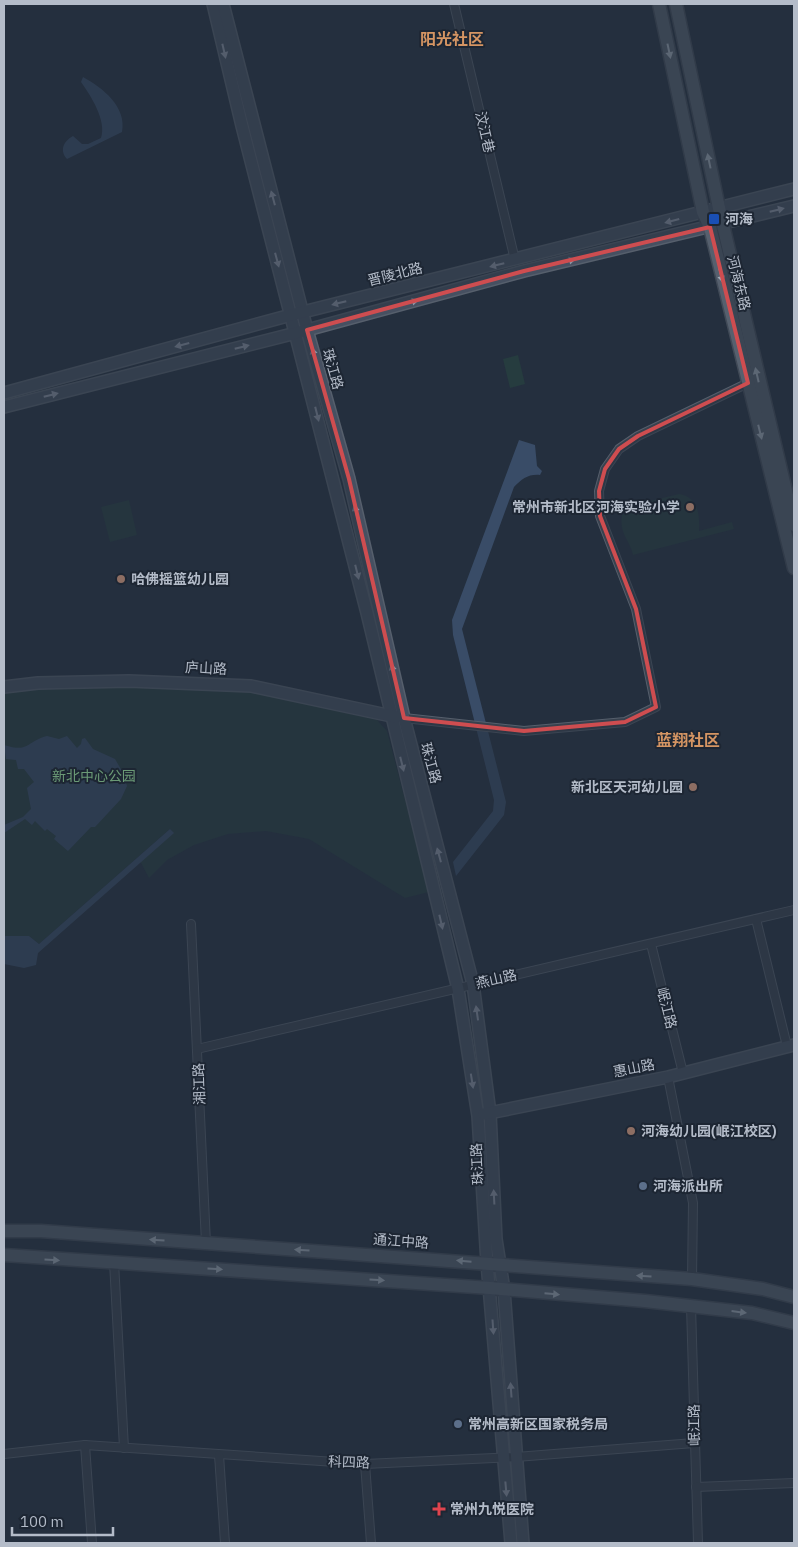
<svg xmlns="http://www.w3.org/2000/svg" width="798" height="1547" viewBox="0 0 798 1547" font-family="'IBM Plex Sans','Noto Sans SC',sans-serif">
<rect width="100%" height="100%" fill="#242f3e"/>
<g fill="#263c3f">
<path d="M518 355 525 384 510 388 503 359Z"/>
<path d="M679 494C698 497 700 514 699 531L732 522 734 529 633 555C629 538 619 535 622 515L633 505Z"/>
<path d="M129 500 137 535 110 542 101 507Z"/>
<path d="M125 685 251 691 377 720 387 731 429 892 405 898 309 839 266 831 228 834 194 845 167 860 149 878 140 861 173 833 170 829 39 944 29 936H4V694L34 689Z"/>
</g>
<g fill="#394c67">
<path d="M83 77C103 88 127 107 122 132L67 159C59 150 64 141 73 136L82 144H88L101 138C107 121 91 96 81 82Z"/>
<path d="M519 440 535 445 537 466 542 471 540 475C528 474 522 479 514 487L462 629 506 802 504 815 456 876 453 862 493 811 494 800 453 635 452 620Z"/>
<path d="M47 736 59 739 67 736 77 748 81 744 82 739 85 738 93 749 115 759 122 771 127 786 121 799 95 827H91L68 851 54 839 56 836 47 829 45 831 35 821 32 825 25 819 4 833V825L23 817 31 809 27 788 34 782 24 769H18L16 760 6 759 4 745C30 753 25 742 47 736Z"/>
<path d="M170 829 174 833 38 953 36 965 24 968 4 964V936H29L39 944Z"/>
</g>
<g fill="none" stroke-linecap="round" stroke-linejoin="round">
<defs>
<g id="street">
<path d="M454 4 515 260"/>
<path d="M404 718 524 731 625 722 656 707 636 609 600 516 599 491 605 469 619 449 638 436 748 383"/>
<path d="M756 919 787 1046"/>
<path d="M191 924 206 1243"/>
<path d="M651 944 683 1073"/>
<path d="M197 1049 794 910"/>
<path d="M668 1077 693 1203 692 1279"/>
<path d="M114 1262 124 1448"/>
<path d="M691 1306 698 1543"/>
<path d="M85 1445 92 1543"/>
<path d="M4 1454 85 1445 365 1464 516 1457 694 1443"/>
<path d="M219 1455 225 1543"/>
<path d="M365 1464 371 1543"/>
<path d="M696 1487 794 1483"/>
</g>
<g id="secondary">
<path d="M213 4 242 126 367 613 458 989 478 1116 487 1263 511 1543"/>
<path d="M223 4 307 330 349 479 404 718 473 984 490 1113 496 1239 504 1290 523 1543"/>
<path d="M4 393 291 315 794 189"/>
<path d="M4 407 296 333 524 271 794 206"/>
<path d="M4 687 38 683 129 681 251 686 396 717"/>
<path d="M484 1114 668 1077 794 1045"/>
</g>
<g id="primary">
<path d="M659 4 703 212 710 227 794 568"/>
<path d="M676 4 719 208 794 525"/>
<path d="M4 1231H41L692 1279 763 1289 794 1297"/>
<path d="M4 1255 490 1288 645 1301 752 1313 794 1323"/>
</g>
</defs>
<use href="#street" stroke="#565f6c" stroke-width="10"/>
<use href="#secondary" stroke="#565f6c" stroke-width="14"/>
<use href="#primary" stroke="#414a57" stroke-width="15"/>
<use href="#street" stroke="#38414e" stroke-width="8"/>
<use href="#secondary" stroke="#465061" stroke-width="11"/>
<use href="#primary" stroke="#56606e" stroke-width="12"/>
</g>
<defs><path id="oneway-solid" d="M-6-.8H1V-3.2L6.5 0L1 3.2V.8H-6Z" transform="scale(1.25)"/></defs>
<g fill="#8e96a5">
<use href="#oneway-solid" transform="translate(224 51) rotate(77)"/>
<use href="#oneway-solid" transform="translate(273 198) rotate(-105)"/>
<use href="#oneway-solid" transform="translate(777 210) rotate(-14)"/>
<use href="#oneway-solid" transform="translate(672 221) rotate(165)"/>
<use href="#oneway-solid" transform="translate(277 260) rotate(75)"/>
<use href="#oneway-solid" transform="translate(568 261) rotate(-14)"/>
<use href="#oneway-solid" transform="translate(497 265) rotate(166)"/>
<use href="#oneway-solid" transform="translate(411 302) rotate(-15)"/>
<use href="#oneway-solid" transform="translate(339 303) rotate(166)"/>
<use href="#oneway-solid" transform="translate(182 345) rotate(165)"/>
<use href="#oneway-solid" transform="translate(242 347) rotate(-14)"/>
<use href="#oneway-solid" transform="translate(314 355) rotate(-105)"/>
<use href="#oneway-solid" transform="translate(51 395) rotate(-14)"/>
<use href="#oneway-solid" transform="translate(317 414) rotate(76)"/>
<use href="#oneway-solid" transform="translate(356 512) rotate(-102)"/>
<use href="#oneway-solid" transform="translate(357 572) rotate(76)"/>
<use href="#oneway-solid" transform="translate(393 671) rotate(-103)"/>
<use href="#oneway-solid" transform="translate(402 764) rotate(76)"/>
<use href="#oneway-solid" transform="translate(439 855) rotate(-105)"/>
<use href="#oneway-solid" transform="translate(441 922) rotate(77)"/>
<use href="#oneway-solid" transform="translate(477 1013) rotate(-98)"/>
<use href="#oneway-solid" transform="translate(472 1081) rotate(81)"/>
<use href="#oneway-solid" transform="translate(494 1197) rotate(-93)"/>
<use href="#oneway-solid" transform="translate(493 1327) rotate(86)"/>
<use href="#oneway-solid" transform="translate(511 1390) rotate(-94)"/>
<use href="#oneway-solid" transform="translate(506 1489) rotate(85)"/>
</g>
<g fill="#a1aab7">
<use href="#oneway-solid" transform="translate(669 51) rotate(78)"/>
<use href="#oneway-solid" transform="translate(709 161) rotate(-102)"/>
<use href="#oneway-solid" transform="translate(721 275) rotate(76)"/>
<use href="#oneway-solid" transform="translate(757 375) rotate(-103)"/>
<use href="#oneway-solid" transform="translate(760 432) rotate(76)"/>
<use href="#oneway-solid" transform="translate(157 1240) rotate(-176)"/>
<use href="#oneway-solid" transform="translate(302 1250) rotate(-176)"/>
<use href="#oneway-solid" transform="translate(52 1260) rotate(4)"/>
<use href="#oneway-solid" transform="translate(464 1261) rotate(-175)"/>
<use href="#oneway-solid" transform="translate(215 1269) rotate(4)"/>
<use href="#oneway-solid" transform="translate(644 1276) rotate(-176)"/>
<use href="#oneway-solid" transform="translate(377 1280) rotate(4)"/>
<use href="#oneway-solid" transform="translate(552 1294) rotate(5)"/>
<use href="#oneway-solid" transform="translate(739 1312) rotate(7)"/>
</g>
<path d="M0 0H798V1547H0ZM710 227 748 383 638 436 619 449 605 469 599 491 600 516 636 609 656 707 625 722 524 731 404 718 349 479 307 330 524 271Z" fill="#242f3e" fill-opacity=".55" fill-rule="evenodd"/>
<path fill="none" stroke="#ce4d50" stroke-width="4" stroke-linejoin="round" d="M710 227 748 383 638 436 619 449 605 469 599 491 600 516 636 609 656 707 625 722 524 731 404 718 349 479 307 330 524 271Z"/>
<rect fill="#1a4fb4" stroke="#1d2633" stroke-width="2" x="708" y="213" width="12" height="12" rx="2.5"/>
<g fill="#8d6e63" stroke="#1d2633" stroke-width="2">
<circle cx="690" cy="507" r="5"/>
<circle cx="121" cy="579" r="5"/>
<circle cx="693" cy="787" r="5"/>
<circle cx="631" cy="1131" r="5"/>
</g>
<g fill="#5c6f8a" stroke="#1d2633" stroke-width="2">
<circle cx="643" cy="1186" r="5"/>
<circle cx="458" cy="1424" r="5"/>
</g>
<path fill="#e0444e" stroke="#1d2633" stroke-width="2" d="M436.5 1501.5h5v5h5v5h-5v5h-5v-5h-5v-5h5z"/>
<g text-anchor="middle" stroke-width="4" stroke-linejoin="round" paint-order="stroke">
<g font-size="14" fill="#b4bcc9" stroke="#1d2633">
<text transform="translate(485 132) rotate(77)" y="5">汶江巷</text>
<text transform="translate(395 274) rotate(-14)" y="5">晋陵北路</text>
<text transform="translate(739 283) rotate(76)" y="5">河海东路</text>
<text transform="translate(333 369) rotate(74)" y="5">珠江路</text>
<text transform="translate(206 668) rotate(3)" y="5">庐山路</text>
<text transform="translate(431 763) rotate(75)" y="5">珠江路</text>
<text transform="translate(496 979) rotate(-13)" y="5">燕山路</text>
<text transform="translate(667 1008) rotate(76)" y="5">岷江路</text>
<text transform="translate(634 1068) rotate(-11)" y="5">惠山路</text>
<text transform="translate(199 1084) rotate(-92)" y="5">湘江路</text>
<text transform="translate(477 1164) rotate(-93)" y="5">珠江路</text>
<text transform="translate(401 1241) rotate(4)" y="5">通江中路</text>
<text transform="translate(694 1425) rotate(-91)" y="5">岷江路</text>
<text transform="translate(349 1462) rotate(2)" y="5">科四路</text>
</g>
<g font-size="14" font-weight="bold" fill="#b4bcc9" stroke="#1d2633" text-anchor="start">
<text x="725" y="224">河海</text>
<text x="680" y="512" text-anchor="end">常州市新北区河海实验小学</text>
<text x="131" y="584">哈佛摇篮幼儿园</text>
<text x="683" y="792" text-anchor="end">新北区天河幼儿园</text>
<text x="641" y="1136">河海幼儿园(岷江校区)</text>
<text x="653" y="1191">河海派出所</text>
<text x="468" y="1429">常州高新区国家税务局</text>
<text x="450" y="1514">常州九悦医院</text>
</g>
<g font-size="14" fill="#6b9a76" stroke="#1d2633">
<text x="94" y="781">新北中心公园</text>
</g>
<g font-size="16" font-weight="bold" fill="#d59563" stroke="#1d2633">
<text x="452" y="45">阳光社区</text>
<text x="688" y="746">蓝翔社区</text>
</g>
</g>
<rect width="798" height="1547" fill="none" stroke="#b4bcc9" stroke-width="10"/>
<path d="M12 1527v8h101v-8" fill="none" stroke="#b4bcc9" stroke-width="2.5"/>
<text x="20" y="1527" font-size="15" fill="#b4bcc9" stroke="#1d2633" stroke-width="4" paint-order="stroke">100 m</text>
</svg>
